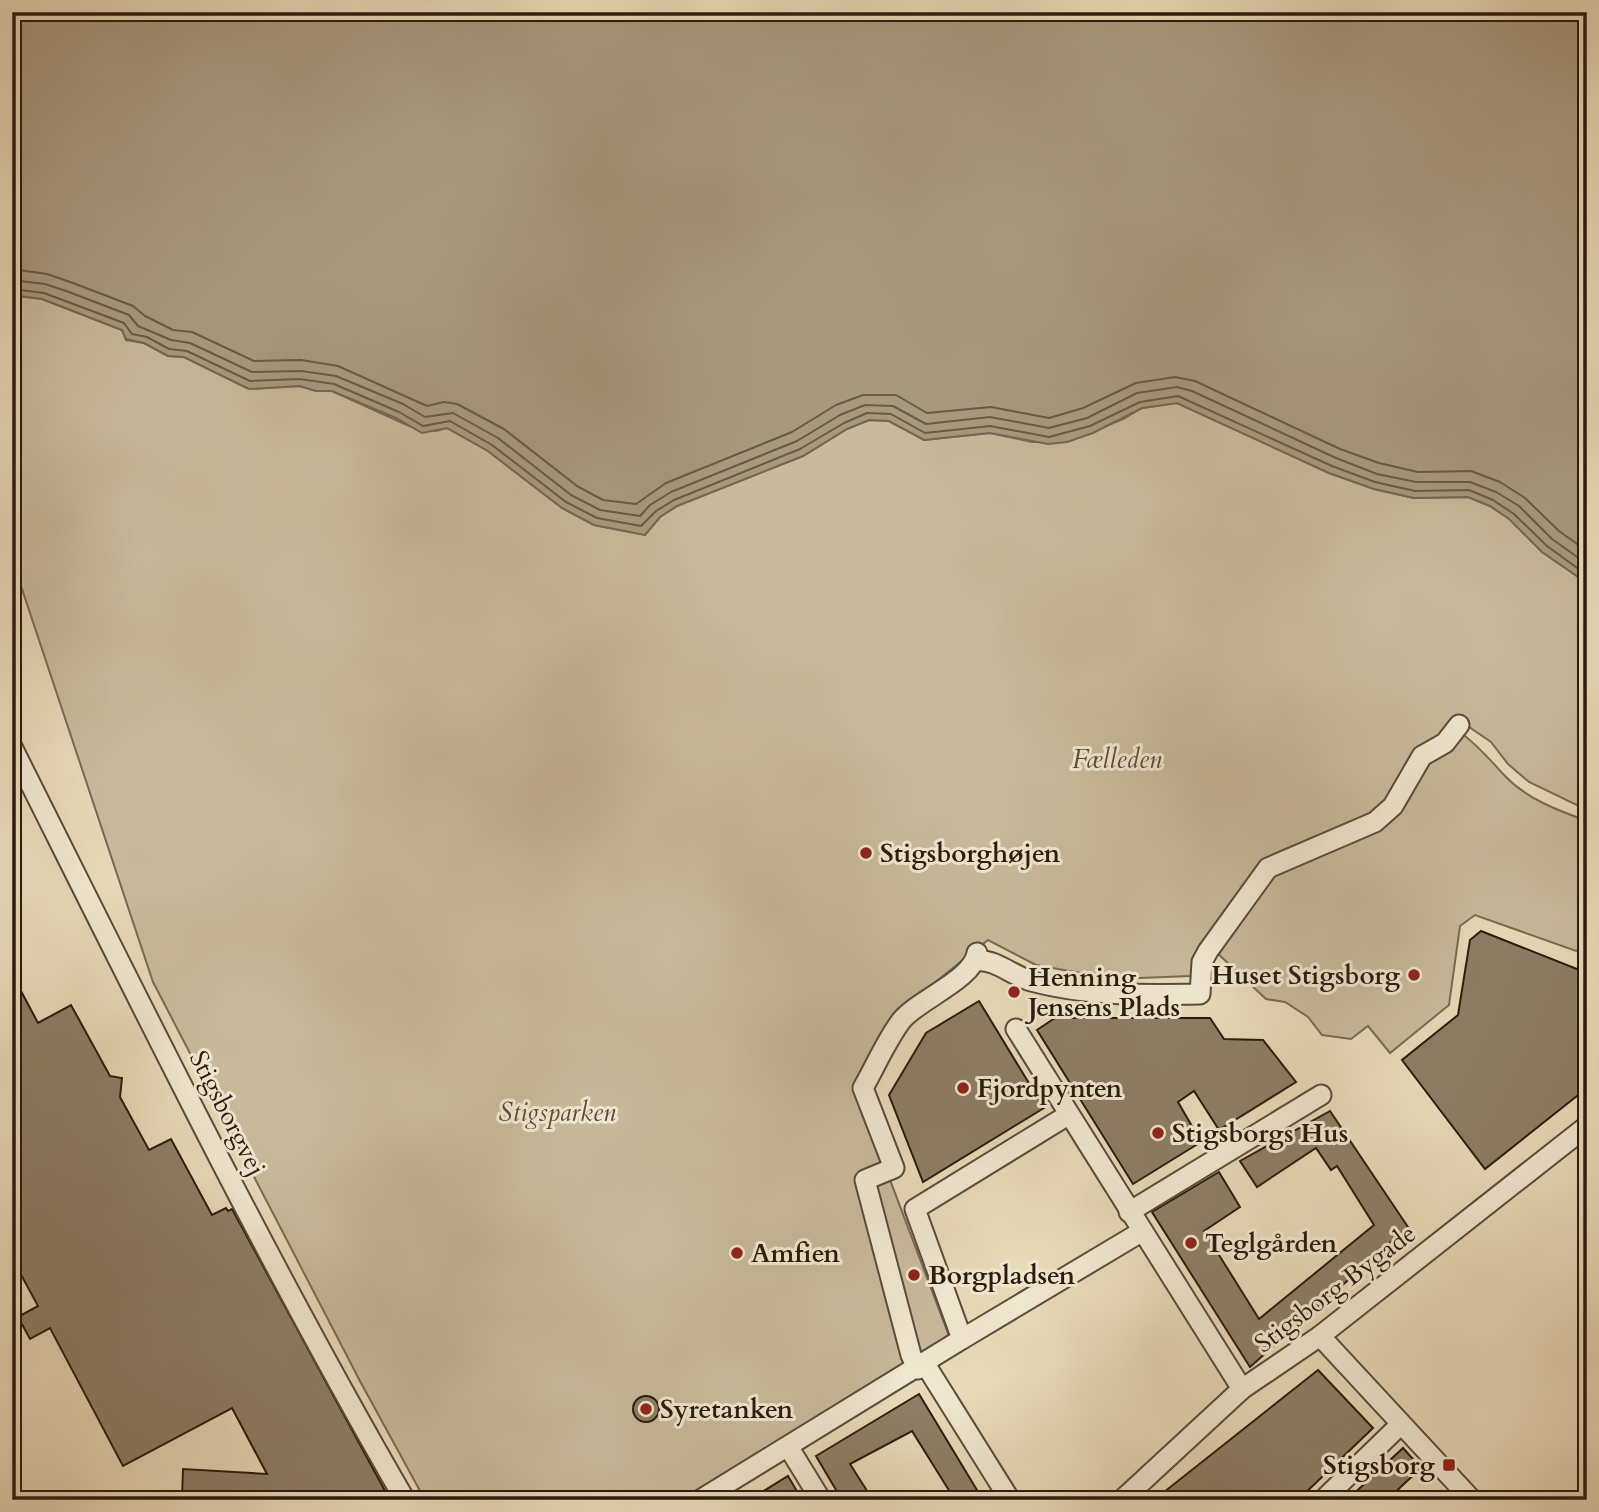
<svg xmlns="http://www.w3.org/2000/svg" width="1599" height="1512" viewBox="0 0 1599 1512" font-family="Cardo,serif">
<rect width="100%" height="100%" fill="#e8dab8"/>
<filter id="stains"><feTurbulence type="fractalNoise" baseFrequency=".00286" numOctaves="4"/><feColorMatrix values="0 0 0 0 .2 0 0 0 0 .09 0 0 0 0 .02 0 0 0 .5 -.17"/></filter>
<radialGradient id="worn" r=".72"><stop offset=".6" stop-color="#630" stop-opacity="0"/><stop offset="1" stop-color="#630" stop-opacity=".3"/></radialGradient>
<path fill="#c8ba9b" stroke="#796a54" stroke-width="2" d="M12 295 42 299 122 330 126 340 144 343 168 356 184 357 249 389 300 386 316 391H332L409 426 436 431 447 428 488 451 562 508 594 525 645 535 660 517 677 506 803 456 847 429 869 420 889 421 924 440 990 433 1032 442H1067L1123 419 1142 408 1177 403 1329 473 1374 489 1414 498 1468 497 1490 506 1510 519 1542 552 1587 583V810L1529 782 1508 764 1491 742 1466 725 1461 733C1479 746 1490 760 1505 776 1527 799 1557 810 1587 821V943L1576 951 1475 915 1460 926 1449 1005 1390 1053 1368 1026 1351 1039 1322 1035 1308 1017 1285 1002 1266 999 1215 951 1191 976 1114 979 1036 965 988 940 892 1017 855 1087 949 1336 682 1500H425L361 1383 153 982 12 559Z"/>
<path fill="#a7997e" stroke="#756751" stroke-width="2" d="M12 12H1587V583L1542 552 1509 519 1490 506 1468 497 1414 498 1374 489 1329 473 1177 403 1142 408 1093 433 1067 442 1048 444 990 433 924 440 889 421 869 420 847 429 803 456 677 506 660 517 645 535 594 525 562 508 488 451 447 428 422 433 396 418 332 391H316L300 386 249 389 184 357 168 356 144 343 126 339 122 330 42 299 12 295Z"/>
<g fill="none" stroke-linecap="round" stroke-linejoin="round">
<g stroke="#685a46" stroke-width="2">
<path d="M12 269 47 274 73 283 133 306 145 316 173 330 192 332 254 361 301 360 338 366 427 406 444 402 457 404 504 429 577 486 603 500 636 504 666 483 792 432 836 405 863 395H896L927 413 991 407 1049 418 1083 408 1136 383 1175 377 1195 381 1340 449 1379 463 1418 472 1471 471 1500 482 1525 498 1559 531 1587 551"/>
<path d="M12 280 45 284 69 292 129 315 138 326 171 340 190 343 252 372 301 371 336 376 403 404 425 417 453 413 498 438 571 495 600 510 640 516 650 505 671 492 797 441 840 415 865 405 893 406 926 424 990 417 1049 428 1087 418 1137 393 1177 387 1192 391 1336 458 1377 474 1416 482H1470L1496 492 1519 506 1552 539 1587 564"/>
<path d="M12 289 44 293 124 323 132 334 147 337 169 349 187 351 250 381 300 379 334 384 399 412 423 426 450 421 492 445 566 502 597 518 641 526 656 511 674 500 800 449 844 423 867 413 891 414 925 433 990 426 1049 437 1090 426 1140 402 1178 396 1332 466 1375 482 1415 491 1469 490 1493 500 1514 514 1547 546 1587 575"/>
</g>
</g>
<g fill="#8d7e66" stroke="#2a1b0d" stroke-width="2">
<path d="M1481 931 1587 973V1088L1485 1169 1402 1060 1458 1015 1470 940Z"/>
<path d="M21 991 38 1023 71 1005 110 1076 122 1078 120 1097 149 1150 171 1139 212 1215 226 1208 228 1211 232 1209 390 1500H182L183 1469 267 1474 232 1408 123 1466 50 1328 30 1339 18 1317 38 1306 12 1258V996Z"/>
<path d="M979 1001 1044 1108 923 1182 889 1095 926 1033Z"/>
<path d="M1055 1018H1210L1224 1039 1263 1040 1296 1082 1219 1130 1194 1091 1178 1102 1201 1142 1133 1184 1037 1030Z"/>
<path d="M1330 1111 1408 1227 1250 1367 1152 1212 1219 1172 1240 1207 1204 1231 1259 1319 1374 1225 1337 1166 1331 1170 1316 1148 1257 1187 1240 1161Z"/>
<path d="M1318 1370 1373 1428 1298 1500H1154Z"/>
<path d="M919 1394 983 1500H955L912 1431 850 1464 869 1494 859 1500H842L816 1456Z"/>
<circle cx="646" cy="1409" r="13"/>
<path d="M1403 1448 1421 1468 1387 1500H1347Z"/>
<path d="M788 1476 802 1500H749Z"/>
</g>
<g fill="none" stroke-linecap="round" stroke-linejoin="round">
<defs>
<g id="street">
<path d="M12 747C139 1000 263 1255 405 1500"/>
<path d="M976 961C994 958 1013 976 1031 981 1087 996 1143 995 1200 994L1202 962 1208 951 1268 868 1375 822 1393 806 1422 756 1445 743 1459 725"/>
<path d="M1016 1029 1242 1389"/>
<path d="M1129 1212 1321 1095"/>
<path d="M1320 1336 1472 1500"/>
<path d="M962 1339 1141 1232"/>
<path d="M925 1364 1010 1500"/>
<path d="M918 1369 911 1355 865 1180 894 1168 863 1088C875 1067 886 1041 901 1021 917 1000 973 980 977 953"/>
<path d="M789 1448 821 1500"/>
<path d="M700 1500 962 1339 915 1209 1068 1115"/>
<path d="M1122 1500 1242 1389 1320 1336 1587 1126"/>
<path d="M1323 1500 1400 1425"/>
</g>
</defs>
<use href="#street" stroke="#5a4b38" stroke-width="23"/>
<use href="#street" stroke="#f0e7d1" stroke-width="19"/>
</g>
<g fill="#8f2418" stroke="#f0e7d1" stroke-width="2.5">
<circle cx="866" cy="853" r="7"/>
<circle cx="1414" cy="975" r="7"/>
<circle cx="1014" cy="992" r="7"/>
<circle cx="963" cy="1088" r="7"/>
<circle cx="1158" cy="1133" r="7"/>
<circle cx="1191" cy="1243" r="7"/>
<circle cx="737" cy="1253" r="7"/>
<circle cx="914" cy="1275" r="7"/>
<circle cx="646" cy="1409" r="7"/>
<rect x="1442" y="1458" width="14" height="14" rx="3.5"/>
</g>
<g text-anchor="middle" stroke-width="6" stroke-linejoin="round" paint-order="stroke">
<g font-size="26" font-style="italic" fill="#594b38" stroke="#f0e7d1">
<text x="1117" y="768">Fælleden</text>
<text x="557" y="1121">Stigsparken</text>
</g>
<g font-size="26" font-weight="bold" fill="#2a1b0d" stroke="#f0e7d1" text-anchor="start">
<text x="880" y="862">Stigsborghøjen</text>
<text x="1400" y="984" text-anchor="end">Huset Stigsborg</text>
<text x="1028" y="986">Henning<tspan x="1028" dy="30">Jensens Plads</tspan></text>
<text x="977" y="1097">Fjordpynten</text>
<text x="1172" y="1142">Stigsborgs Hus</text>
<text x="1205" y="1252">Teglgården</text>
<text x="751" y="1262">Amfien</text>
<text x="928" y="1284">Borgpladsen</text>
<text x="660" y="1418">Syretanken</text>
<text x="1435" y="1474" text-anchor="end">Stigsborg</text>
</g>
<g font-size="26" fill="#2a1b0d" stroke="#f0e7d1">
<text transform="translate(228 1113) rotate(63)" y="9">Stigsborgvej</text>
<text transform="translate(1335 1288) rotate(-37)" y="9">Stigsborg Bygade</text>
</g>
</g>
<rect width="1599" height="1512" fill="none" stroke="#e8dab8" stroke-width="42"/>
<rect x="14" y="14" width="1571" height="1484" fill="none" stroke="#2a1b0d" stroke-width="3.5"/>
<rect x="21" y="21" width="1557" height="1470" fill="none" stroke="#2a1b0d" stroke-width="2"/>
<rect width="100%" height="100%" filter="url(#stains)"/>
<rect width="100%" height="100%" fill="url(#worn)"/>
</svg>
